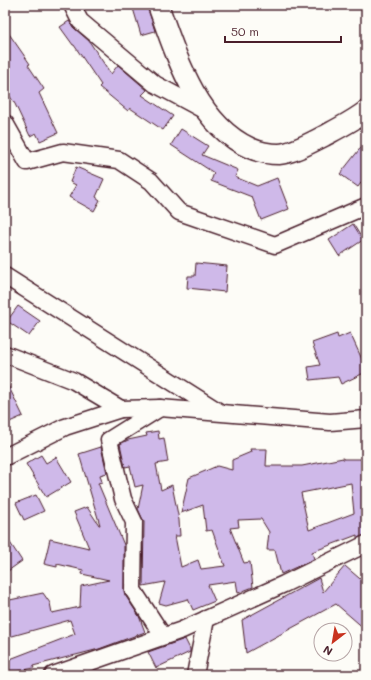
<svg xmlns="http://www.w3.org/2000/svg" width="371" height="680" viewBox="0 0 371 680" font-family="Mali,sans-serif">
<rect width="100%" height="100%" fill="#fdfcf7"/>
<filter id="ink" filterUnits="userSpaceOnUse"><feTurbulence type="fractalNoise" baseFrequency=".025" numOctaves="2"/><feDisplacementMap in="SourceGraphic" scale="8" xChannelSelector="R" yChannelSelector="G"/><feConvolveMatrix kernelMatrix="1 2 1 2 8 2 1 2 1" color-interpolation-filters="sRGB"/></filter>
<g filter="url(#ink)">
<g fill="#cfb9e9" stroke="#4a1f2b" fill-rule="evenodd">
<path d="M132 5H147L155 31 141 35Z"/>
<path d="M69 21 74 28 89 41 111 74 118 65 147 90 142 95 173 116 163 130 130 108 128 111 99 87 101 85 74 45H73L60 27Z"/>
<path d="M5 28 30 64 28 65 44 89 39 93 58 133 40 141 36 133 30 136 15 104 5 89Z"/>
<path d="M181 129 208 146 202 155 238 170 235 177 257 186 277 178 289 209 261 220 252 197 211 181 214 173 171 145Z"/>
<path d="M366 141V176L358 187 340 174Z"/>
<path d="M76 167 104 179 96 197 100 200 94 211 69 197 76 185 70 182Z"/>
<path d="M353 224 363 240 339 256 329 240Z"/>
<path d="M196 263 227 266 225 292 187 288 188 276H195Z"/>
<path d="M18 306 40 321 29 336 7 321Z"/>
<path d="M350 333 366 368V372L341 384 338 377 310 380 308 367 320 365 312 343 337 334 338 338Z"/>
<path d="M5 379 23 416 5 424Z"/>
<path d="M158 431 159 439 164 438 168 462 156 464 161 490 172 485 179 520 180 536H175L181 567 198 560 201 569 225 566 212 530 206 531 203 505 181 513 189 478 217 466 232 470V460L251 452 250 449H267L266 466H302L343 458V459H366V535L357 538V535L312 552 314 559 281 574 275 550H267L269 532 261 519 238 520 239 527 230 528 244 563 250 562 253 587 238 593 236 581 208 585 215 601 193 610 188 599 166 605 159 603 165 582 143 586 144 522 138 509 143 485 135 487 130 466 125 467 120 444 128 440 147 436 146 433ZM351 483 354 513 309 530 301 493Z"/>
<path d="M101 447 107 473 100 475 102 482 98 483 124 545V590L125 595 139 616 145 632 99 649 33 666 34 668 5 674V661L75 634 70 620 5 638V601L43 593 50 603 52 613 80 607 81 586 109 580 82 574 83 570 57 564V567L44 564 50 539 89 548 74 512 87 507 99 525H100L79 454Z"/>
<path d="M41 455 46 463 56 457 71 482 46 497 26 464Z"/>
<path d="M36 495 44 511 24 520 16 503Z"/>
<path d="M5 535 22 561 5 573Z"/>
<path d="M345 566 366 584V630L336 604 246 653 242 620 319 578 323 592Z"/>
<path d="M185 639 190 649V652L156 668 148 652Z"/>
</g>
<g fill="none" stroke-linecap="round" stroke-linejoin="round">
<defs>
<g id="minor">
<path d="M72 5 80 21 155 84 207 112"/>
<path d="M5 123 27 162 63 152 119 160 151 181 179 212 275 245 366 206"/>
<path d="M5 276 218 411"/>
<path d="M5 354 74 381 121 409"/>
<path d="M160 408 109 440 123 499 134 522 133 590 163 636"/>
<path d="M5 457 65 427 121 409 160 408 330 422 366 419"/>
<path d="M53 675 182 630 284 584 366 544"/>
<path d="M195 675 206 619"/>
</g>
<path id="tertiary" d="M158 5C176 55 197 124 250 148 259 152 269 154 279 154 293 153 312 142 324 136 339 128 353 121 366 111"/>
</defs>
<use href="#minor" stroke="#4a1f2b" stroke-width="19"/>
<use href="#tertiary" stroke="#4a1f2b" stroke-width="23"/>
<use href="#minor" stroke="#fdfcf7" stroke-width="16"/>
<use href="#tertiary" stroke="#fdfcf7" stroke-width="20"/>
</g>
</g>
<rect width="371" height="680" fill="none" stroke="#fdfcf7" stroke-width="20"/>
<rect x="10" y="10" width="351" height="660" fill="none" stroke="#4a1f2b" stroke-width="1.5" filter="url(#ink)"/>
<g transform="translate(333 642) rotate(211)"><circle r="19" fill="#fdfcf7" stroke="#b5a4a5"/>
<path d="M0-3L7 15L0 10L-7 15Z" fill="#c8321e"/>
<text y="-6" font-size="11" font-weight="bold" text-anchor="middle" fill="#4a1f2b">N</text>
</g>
<path d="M225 36v6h116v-6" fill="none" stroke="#4a1f2b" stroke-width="2"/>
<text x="231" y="36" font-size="12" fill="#4a1f2b" stroke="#fdfcf7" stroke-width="3" paint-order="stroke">50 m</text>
</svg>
